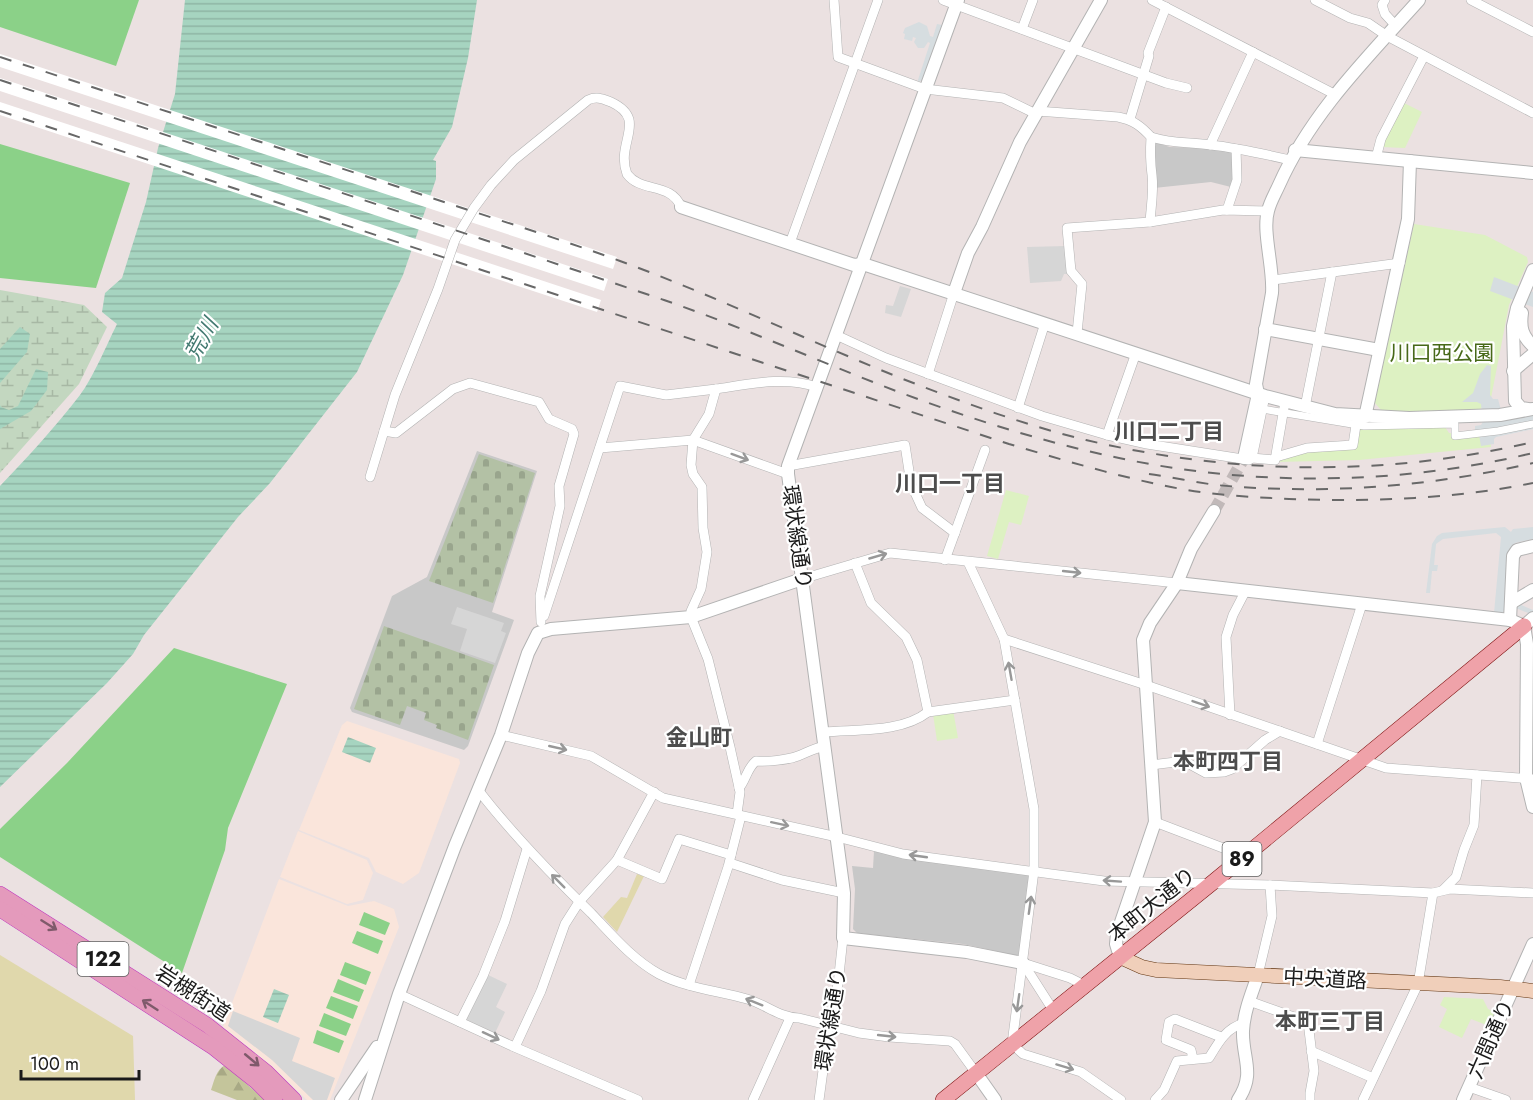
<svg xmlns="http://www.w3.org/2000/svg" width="1533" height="1100" viewBox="0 0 1533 1100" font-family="Jost,'Noto Sans JP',sans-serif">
<defs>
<pattern id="forest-firs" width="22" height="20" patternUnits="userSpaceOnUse" patternTransform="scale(1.5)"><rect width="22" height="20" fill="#c4c59b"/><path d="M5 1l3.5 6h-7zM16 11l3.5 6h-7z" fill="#a8a985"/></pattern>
<pattern id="wetland-marsh" width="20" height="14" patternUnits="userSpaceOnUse" patternTransform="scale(1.5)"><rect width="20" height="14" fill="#c3d7c0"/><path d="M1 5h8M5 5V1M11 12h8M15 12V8" fill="none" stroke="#a7b8a4"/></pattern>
<pattern id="cemetery-stones" width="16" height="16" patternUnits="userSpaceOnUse" patternTransform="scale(1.5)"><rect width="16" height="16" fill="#b3c1a5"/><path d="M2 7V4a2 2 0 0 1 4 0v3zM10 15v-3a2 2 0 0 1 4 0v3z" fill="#99a58d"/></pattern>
<pattern id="water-rules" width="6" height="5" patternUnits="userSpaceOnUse" patternTransform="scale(1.5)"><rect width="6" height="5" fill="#a6d4c0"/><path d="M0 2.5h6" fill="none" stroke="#8eb5a4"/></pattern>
</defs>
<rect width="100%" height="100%" fill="#ebe1e1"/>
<g fill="#fae5db">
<path d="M347 721 459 759 460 763 419 873 403 884 376 872 369 858 299 830 342 725Z"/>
<path d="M298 831 367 860 373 873 363 900 347 904 280 877Z"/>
<path d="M279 879 348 906 374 901 394 909 399 927 330 1100H307L269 1064 223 1027Z"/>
</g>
<g fill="#c8c8c8">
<path d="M1154 142 1170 147 1208 148 1233 151 1234 175 1231 187 1211 182 1154 188Z"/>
<path d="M477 451 537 471 492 612 514 620 468 746 464 750 352 712 350 708 392 596 427 577Z"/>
<path d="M874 851 1029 874 1019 956 963 944 857 933 853 929 855 889 852 866 873 868Z"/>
</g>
<g fill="#e0d8ac">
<path d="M637 874 644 876 617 932 603 917 621 897 627 898Z"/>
<path d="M0 955 133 1036 135 1100H0Z"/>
</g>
<path fill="url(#forest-firs)" d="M225 1065 265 1100H237L211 1090C214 1081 216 1070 225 1065Z"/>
<path fill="url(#wetland-marsh)" d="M0 290 84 305 107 327 79 384 0 473Z"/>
<g fill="url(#cemetery-stones)">
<path d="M479 454 535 473 493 603 429 581Z"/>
<path d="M384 626 494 665 468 740 436 728 437 725 424 720 426 713 407 706 400 725 354 709Z"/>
</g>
<g fill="#ddf1c2">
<path d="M1402 102 1422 112 1405 148 1381 147Z"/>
<path d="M1414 224 1485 235 1527 257 1528 262 1509 305 1491 398 1478 411H1382L1374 402Z"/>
<path d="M1445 427 1449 433 1490 437 1491 447 1359 460 1276 462 1277 460 1307 452 1355 449 1359 428Z"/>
<path d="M1006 490 1029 496 1021 525 1009 522 998 559 987 556Z"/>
<path d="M953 710 958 738 937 741 933 714Z"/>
<path d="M1444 997 1483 999 1488 1009 1495 1012 1489 1026 1471 1019 1462 1038 1439 1027 1447 1009 1440 1005Z"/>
</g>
<g fill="#8bd188">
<path d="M0 0H139L116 66 0 27Z"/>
<path d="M0 144 130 183 96 288 0 278Z"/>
<path d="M174 648 287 684 228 828 225 850 182 973 0 857V829L67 763Z"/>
<path d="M364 912 390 923 385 935 359 925Z"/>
<path d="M357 931 383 941 378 954 352 943Z"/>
<path d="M345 962 371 972 366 985 340 975Z"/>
<path d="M338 979 364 990 359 1002 333 992Z"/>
<path d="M331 996 358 1006 353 1019 326 1008Z"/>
<path d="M324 1013 351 1024 346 1036 319 1026Z"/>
<path d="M317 1030 344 1041 339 1053 313 1043Z"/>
</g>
<g fill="#d6d6d6">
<path d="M1066 246 1068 274H1064L1061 281 1030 283 1027 247Z"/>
<path d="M900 286 911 289 901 317 885 313 886 305 893 306Z"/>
<path d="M457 607 504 623 501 631 506 633 495 663 460 651 467 629 451 624Z"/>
<path d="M486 974 507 984 496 1007 505 1012 495 1033 465 1019Z"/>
<path d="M233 1011 300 1038 292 1061 335 1078 327 1100H313L272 1060 228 1026Z"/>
</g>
<g fill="#d6dde0">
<path d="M919 22 927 26 930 36 933 37 937 24 942 25 922 80 917 83 930 43 928 42 924 48H918L914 42 916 38 913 37 912 41 904 39 905 34 903 33 905 28Z"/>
<path d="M1494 277 1533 292V307L1490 291Z"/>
<path d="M1487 365 1491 366 1490 395 1493 399H1498L1501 410 1510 417 1518 419 1533 415V429L1496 437 1494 439V444L1481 446 1479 435 1475 432V426L1481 425 1483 422 1481 404 1477 402H1462L1473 393 1480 374Z"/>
<path d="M1505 527 1511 532 1513 529 1533 527V539L1515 543 1508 552 1505 594 1507 599 1533 610V615L1511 606 1505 607 1503 613H1494L1501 537 1496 533 1443 539 1436 544 1434 565H1438L1437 571H1432L1430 593H1426L1432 544 1437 536 1442 533Z"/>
</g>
<g fill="url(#water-rules)">
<path d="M185 0H477L468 58 452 127 433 160 436 161V179L403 275 357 372 270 483 238 517 144 635 133 654 107 683 0 787V486C28 457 55 427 80 395 93 378 107 344 117 324L102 312 105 293 122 278 146 202 158 148 175 94Z"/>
<path d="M20 327 30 334 27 352 0 383V349Z"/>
<path d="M36 369 48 372 47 390 31 411 0 429V405L1 407 9 410 18 406Z"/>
<path d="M348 737 376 748 370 763 342 752Z"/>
<path d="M274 989 289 995 278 1023 263 1017Z"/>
</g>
<g fill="#fff">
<path d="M0 54 617 257 613 269 0 67Z"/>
<path d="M0 78 608 279 604 291 0 91Z"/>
<path d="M0 102 601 300 597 312 0 115Z"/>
</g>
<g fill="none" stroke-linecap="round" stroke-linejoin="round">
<path stroke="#c1b9b9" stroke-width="12" stroke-dasharray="12 6" stroke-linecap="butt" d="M1214 511 1244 458"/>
<defs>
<path id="pedestrian" d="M1262 409 1364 426 1455 424V436L1498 431 1533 424"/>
<g id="minor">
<path d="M834 0 838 57 925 89 1003 98 1036 114"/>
<path d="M943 0 1166 83 1187 88"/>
<path d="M1152 0 1336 95"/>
<path d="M1315 0 1350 18 1368 23 1387 36 1533 113"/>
<path d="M1385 0 1382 5 1385 14 1396 26"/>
<path d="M1471 0 1533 32"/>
<path d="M1022 29 1033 0"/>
<path d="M1037 111 1118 117C1133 120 1141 126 1151 137 1150 152 1150 160 1152 175 1154 190 1151 207 1150 222"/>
<path d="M1130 119 1149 56 1148 53 1166 7"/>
<path d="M1151 137C1173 144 1190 142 1211 145 1238 148 1264 154 1290 160"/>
<path d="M1210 145 1253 52"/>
<path d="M1376 158 1381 139 1424 56"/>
<path d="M1227 210 1237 180 1236 149"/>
<path d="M790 243 878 0"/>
<path d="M1273 280 1400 263"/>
<path d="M1077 333 1082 284 1071 271 1067 228 1150 222 1223 210 1267 211"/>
<path d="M836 335 886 358 1042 416 1107 435 1147 444 1249 460 1252 458 1275 460 1285 402"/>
<path d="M928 374 954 293"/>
<path d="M1305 407 1332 272"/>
<path d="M1018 408 1045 323"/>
<path d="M384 431 396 433 453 389 470 383 539 402 549 419 572 429 574 434 559 486 560 506 540 596 541 622"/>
<path d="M1107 435 1136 353"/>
<path d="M600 448 693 440 788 474"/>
<path d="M1276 457 1307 448 1353 445 1356 425 1365 417"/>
<path d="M1252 458 1265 396"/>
<path d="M788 466 905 445 911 484 922 508 955 533"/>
<path d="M370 477 395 395 438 289 455 240 474 208 491 185 514 160 588 100C597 96 603 99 611 102 649 120 615 142 627 174 641 193 671 182 681 207"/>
<path d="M945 560 985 450"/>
<path d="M968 562 1004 639 1034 809V871L1012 1044 1023 1054 1081 1072 1121 1100"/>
<path d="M855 563 871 603 906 637 917 660 928 712"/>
<path d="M802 579 890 553 1177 583"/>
<path d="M544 616 620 386 666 395 716 389"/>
<path d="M1004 639 1146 685 1386 768 1533 779"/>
<path d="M1230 715 1226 637 1233 615 1246 590"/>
<path d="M824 732C857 729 901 733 928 712L1015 700"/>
<path d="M501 735 591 756 663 798 837 837 903 854 1104 881 1270 885 1433 893 1450 889 1533 893"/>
<path d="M1317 744 1362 604"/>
<path d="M1151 765 1184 761 1206 773 1224 772 1232 769 1265 740 1280 731"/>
<path d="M739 788C746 780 747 768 756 761 766 762 788 760 798 756 808 752 815 748 825 746"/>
<path d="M479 791C513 835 551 874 591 913 611 934 633 960 659 974 686 988 719 991 747 999 765 1004 780 1018 799 1018L859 1033 889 1037 950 1041 955 1044 976 1073"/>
<path d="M737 814 740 792 730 747 708 659 691 617V611L701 589 707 552 703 528 702 487 693 474 691 465 693 440 709 414 716 389C750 384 784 376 817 387"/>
<path d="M1155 822 1244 856"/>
<path d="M617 860 662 879 679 839 731 855"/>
<path d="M730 863 782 880 844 893"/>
<path d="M1443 890 1456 877 1464 850 1474 825 1477 775"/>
<path d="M1023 963 1070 978 1084 985"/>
<path d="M1023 963 1053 1010"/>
<path d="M1258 975 1272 916 1270 885"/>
<path d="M689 985 728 867 741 816"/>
<path d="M399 994 512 1046 638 1100"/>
<path d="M1249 1001 1308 1022 1314 1071 1310 1093V1100"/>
<path d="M460 1022 483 976 505 921 527 849"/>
<path d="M515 1047 541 991 565 924 579 902 617 860 654 792"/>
<path d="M1311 1051 1373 1078"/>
<path d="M1193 1059 1191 1050 1166 1040 1169 1022 1175 1019 1221 1037"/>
<path d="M1469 1087 1506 1100"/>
<path d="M753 1100 790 1018"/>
<path d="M819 1100 829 1026 838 984 843 938"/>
<path d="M1155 1100 1164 1090 1177 1061 1209 1058C1218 1043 1226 1028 1244 1023"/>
<path d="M1363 1100 1418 984 1433 893"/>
</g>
<g id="tertiary">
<path d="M958 0 788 466V474L844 893 843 938 967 952 1023 963"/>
<path d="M1295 150 1533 173"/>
<path d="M681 207 854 265 863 264 1265 396 1335 414 1409 418 1500 415 1533 409"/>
<path d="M954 293 968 253 982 227 1020 142 1101 0"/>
<path d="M1522 313C1520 327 1522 336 1533 346"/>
<path d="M1265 329 1379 350"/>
<path d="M1513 371 1533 354"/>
<path d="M1528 409 1521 408 1515 401 1513 326 1517 308 1533 270"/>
<path d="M1365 417 1408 219 1410 161"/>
<path d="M1244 458 1258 394 1256 384 1272 293C1274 269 1262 231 1268 211 1270 202 1275 194 1279 185 1311 113 1367 58 1419 0"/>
<path d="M1177 583 1510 620 1524 626"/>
<path d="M1511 603 1533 590"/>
<path d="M1510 620 1513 556 1517 550 1533 546"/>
<path d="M1524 626 1527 644 1526 778 1533 807"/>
<path d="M1524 626 1533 618"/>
<path d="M1120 957 1116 944 1117 934 1155 822 1143 640 1150 623 1177 583 1191 549 1214 511"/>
<path d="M976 1073 995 1100"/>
<path d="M341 1100 377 1047"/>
<path d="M365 1100 399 994 455 846 501 735 528 653 538 633 551 629 691 617 802 579"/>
<path d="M1238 1100C1256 1073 1242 1058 1243 1031 1244 1011 1252 993 1258 975"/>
<path d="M1463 1100 1533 944"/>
</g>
<path id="secondary" d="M1120 957 1142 967 1156 970 1500 987 1533 991"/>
<path id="primary" d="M943 1100 1212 883 1524 626"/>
<g id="trunk">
<path d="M0 894 207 1025 266 1072 294 1100"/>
<path d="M0 909 213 1047 257 1082 275 1100"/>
</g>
</defs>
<use href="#pedestrian" stroke="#b3b3b3" stroke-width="8"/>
<use href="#minor" stroke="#b3b3b3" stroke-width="10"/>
<use href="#tertiary" stroke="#b3b3b3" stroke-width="14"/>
<use href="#secondary" stroke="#623511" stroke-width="15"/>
<use href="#primary" stroke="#7f1211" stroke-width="16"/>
<use href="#trunk" stroke="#be38bf" stroke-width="16"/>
<use href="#pedestrian" stroke="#fff" stroke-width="7"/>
<use href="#minor" stroke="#fff" stroke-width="9"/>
<use href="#tertiary" stroke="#fff" stroke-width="12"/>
<use href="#secondary" stroke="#f0cfba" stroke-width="14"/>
<use href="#primary" stroke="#efa2a9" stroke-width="15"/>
<use href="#trunk" stroke="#e49abc" stroke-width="15"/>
<g stroke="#686868" stroke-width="2" stroke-dasharray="12 12" stroke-linecap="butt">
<path d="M0 57C138 102 276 147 414 192 482 215 552 236 620 261 716 296 808 341 903 379 962 402 1024 425 1086 440 1233 475 1386 477 1533 442"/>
<path d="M0 80C221 154 443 225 664 300 742 327 818 361 896 391 968 418 1043 442 1119 458 1254 487 1399 485 1533 453"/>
<path d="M0 111 1009 444C1063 460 1116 476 1171 487 1210 495 1250 497 1289 499 1370 502 1453 499 1533 483"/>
<path d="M1149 474C1171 477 1194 482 1216 485 1322 495 1430 487 1533 463"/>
</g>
</g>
<defs><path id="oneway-shaft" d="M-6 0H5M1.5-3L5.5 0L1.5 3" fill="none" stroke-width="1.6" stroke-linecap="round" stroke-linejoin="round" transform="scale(1.5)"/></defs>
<g stroke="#989898">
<use href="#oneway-shaft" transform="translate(740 457) rotate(20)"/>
<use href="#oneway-shaft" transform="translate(878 556) rotate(-16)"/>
<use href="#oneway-shaft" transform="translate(1072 572) rotate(6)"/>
<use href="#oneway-shaft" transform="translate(1010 671) rotate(-100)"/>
<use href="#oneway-shaft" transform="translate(1201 704) rotate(19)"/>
<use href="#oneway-shaft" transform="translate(558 748) rotate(13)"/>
<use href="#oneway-shaft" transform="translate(780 824) rotate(12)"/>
<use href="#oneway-shaft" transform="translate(918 856) rotate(-172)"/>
<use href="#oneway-shaft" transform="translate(558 881) rotate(-135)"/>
<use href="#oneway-shaft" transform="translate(1112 881) rotate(-176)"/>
<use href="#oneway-shaft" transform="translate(1030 905) rotate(-82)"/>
<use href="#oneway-shaft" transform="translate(754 1002) rotate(-158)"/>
<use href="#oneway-shaft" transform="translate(1018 1003) rotate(98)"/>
<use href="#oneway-shaft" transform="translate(491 1036) rotate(25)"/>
<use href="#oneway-shaft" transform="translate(887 1036) rotate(6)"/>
<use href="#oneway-shaft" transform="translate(1065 1067) rotate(17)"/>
</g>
<g stroke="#7f5a6b">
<use href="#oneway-shaft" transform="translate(49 925) rotate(32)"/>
<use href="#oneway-shaft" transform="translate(150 1005) rotate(-147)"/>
<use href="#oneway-shaft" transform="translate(252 1060) rotate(40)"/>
</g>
<g text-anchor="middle" stroke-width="4.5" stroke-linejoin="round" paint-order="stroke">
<g fill="#fff" stroke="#5f5f5f" stroke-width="1.5">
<rect x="1222.5" y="842" width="39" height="34" rx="4.5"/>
<rect x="77.5" y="942" width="51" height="34" rx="4.5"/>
</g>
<g font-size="20" font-weight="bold" fill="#1a1a1a">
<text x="1242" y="866">89</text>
<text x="103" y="966">122</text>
</g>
<g font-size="21" fill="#476918" stroke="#fff">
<text x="1442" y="360">川口西公園</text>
</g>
<g font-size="21" fill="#1a1a1a" stroke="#fff">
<text transform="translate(797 537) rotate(82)" y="7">環状線通り</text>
<text transform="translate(1152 905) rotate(-39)" y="7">本町大通り</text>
<text transform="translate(1325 979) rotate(3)" y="7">中央道路</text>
<text transform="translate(193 993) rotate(33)" y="7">岩槻街道</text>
<text transform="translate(831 1019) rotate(-81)" y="7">環状線通り</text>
<text transform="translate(1491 1039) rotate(-66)" y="7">六間通り</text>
</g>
<g font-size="22" font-style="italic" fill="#437a71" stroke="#fff">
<text transform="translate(201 339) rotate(-61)" y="8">荒川</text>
</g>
<g font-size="22" font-weight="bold" fill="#4d4d4d" stroke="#fff">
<text x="1169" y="439">川口二丁目</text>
<text x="950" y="491">川口一丁目</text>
<text x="699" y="745">金山町</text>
<text x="1228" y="769">本町四丁目</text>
<text x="1330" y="1029">本町三丁目</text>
</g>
</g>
<path d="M21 1070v9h118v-9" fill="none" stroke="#1a1a1a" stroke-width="3"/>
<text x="30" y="1070" font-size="18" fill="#1a1a1a" stroke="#ffffff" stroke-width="4.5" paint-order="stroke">100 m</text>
</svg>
